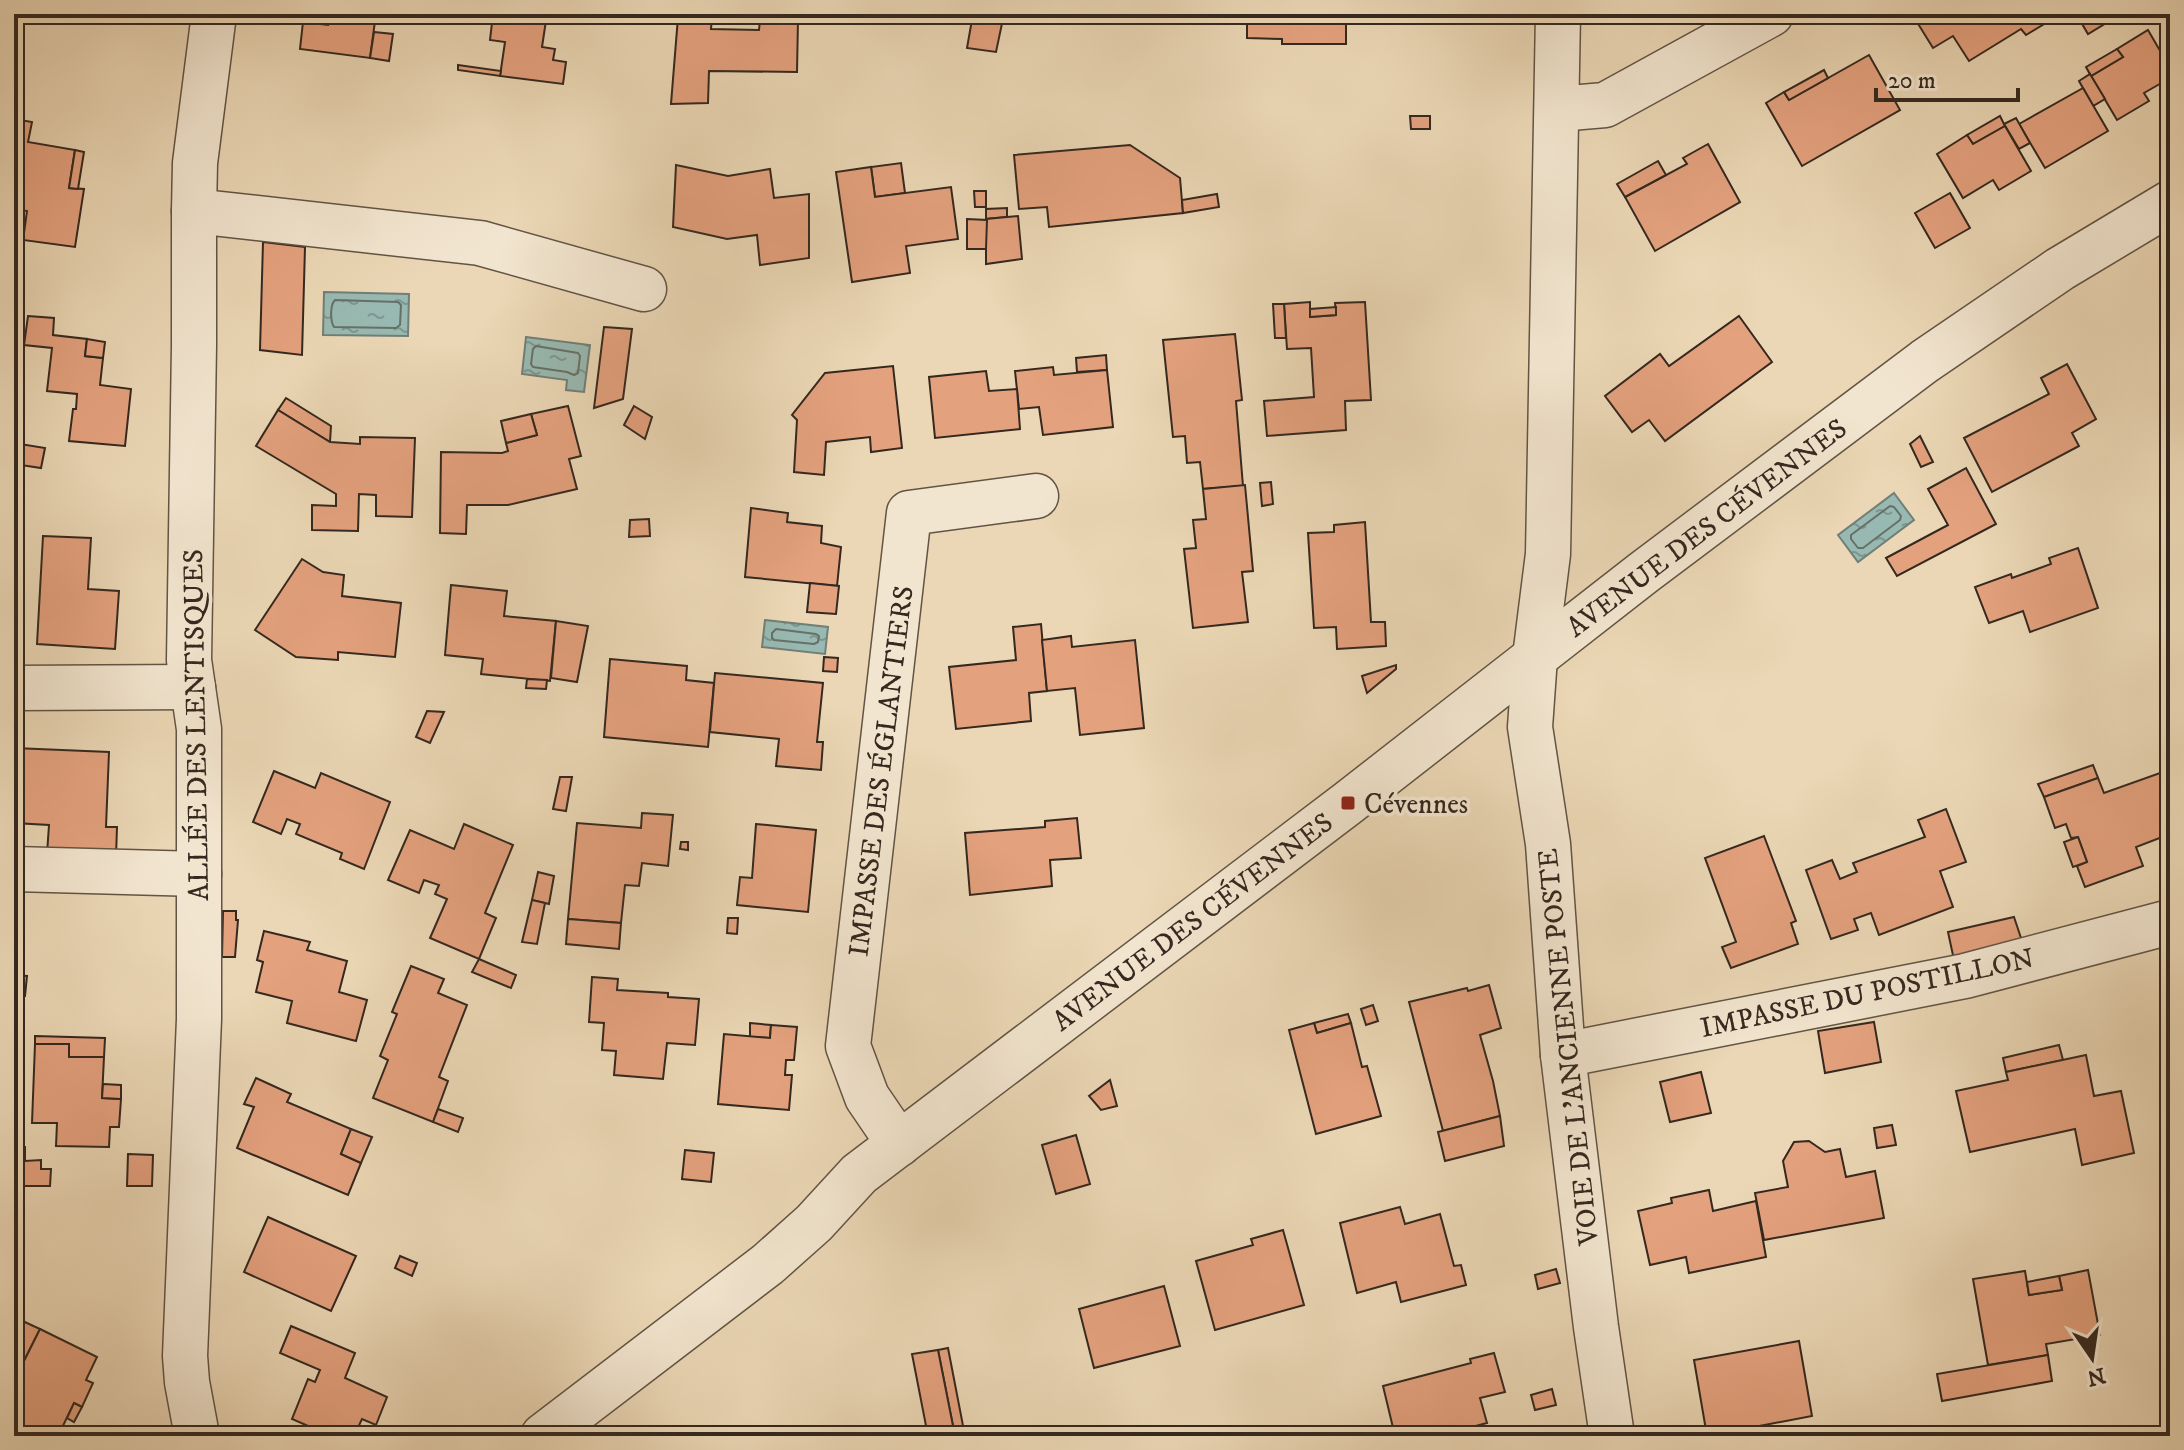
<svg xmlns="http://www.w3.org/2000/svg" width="2184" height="1450" viewBox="0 0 2184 1450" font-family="'IM FELL DW Pica',serif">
<defs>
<pattern id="water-ripples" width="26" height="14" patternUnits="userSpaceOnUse" patternTransform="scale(2)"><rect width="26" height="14" fill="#98b9b1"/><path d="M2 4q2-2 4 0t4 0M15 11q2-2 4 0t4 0" fill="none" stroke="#7d968f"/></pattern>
</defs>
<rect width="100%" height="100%" fill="#ebd7b5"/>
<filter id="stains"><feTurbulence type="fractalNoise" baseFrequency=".0025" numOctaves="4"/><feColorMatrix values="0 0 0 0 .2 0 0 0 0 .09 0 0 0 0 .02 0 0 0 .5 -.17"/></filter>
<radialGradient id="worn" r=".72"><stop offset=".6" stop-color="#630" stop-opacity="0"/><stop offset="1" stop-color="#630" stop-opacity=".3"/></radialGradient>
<g fill="url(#water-ripples)" stroke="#707f77" stroke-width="2">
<path d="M324 292 409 294 408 336 323 335Z"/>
<path d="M526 337 590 345 584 392 566 390 567 380 522 374Z"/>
<path d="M1894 493 1914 520 1858 562 1838 535Z"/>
<path d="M765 620 828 627 825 654 762 647Z"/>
</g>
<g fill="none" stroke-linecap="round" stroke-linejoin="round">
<g stroke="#667068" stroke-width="2">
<path d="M335 300 398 302 401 305 400 325 396 328 334 327C330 321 330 305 335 300Z"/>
<path d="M536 346 578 353 580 356 578 373 574 375 567 372 533 367 531 364 533 349Z"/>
<path d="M1890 506 1894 507 1901 516 1900 520 1863 548H1858L1851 539V535Z"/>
<path d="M776 629 816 634 819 636 818 642 814 644 774 640 772 638V633Z"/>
</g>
</g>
<g fill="#e4a17e" stroke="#34281f" stroke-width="2">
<path d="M329 14H376L370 58 300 49 303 22 328 25Z"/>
<path d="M493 14H547L542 47 555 49 553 60 566 62 563 84 500 76 505 42 490 40Z"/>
<path d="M973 14H1004L996 52 967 48Z"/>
<rect x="1179" y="14" width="54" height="2"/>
<path d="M1247 14H1346V44H1282V39L1247 38Z"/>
<path d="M1912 14H2047L2051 20 2026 35 2021 29 1969 61 1953 36 1933 48Z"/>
<path d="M2082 14H2121L2088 34 2078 17Z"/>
<path d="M678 17H712L711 29 759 30 760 20H798L797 72 709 71 708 103 671 104Z"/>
<path d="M2148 30 2170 68V78L2144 93 2149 101 2117 120 2091 76 2123 57 2117 49Z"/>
<path d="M374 32 393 34 389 61 370 58Z"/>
<path d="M2117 49 2123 57 2091 76 2086 67Z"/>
<path d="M1869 55 1900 110 1802 166 1766 103 1784 92 1789 100Z"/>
<path d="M458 65 501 71 500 76 458 70Z"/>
<path d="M1824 70 1828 78 1789 100 1784 92Z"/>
<path d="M2090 74 2105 99 2093 106 2079 81Z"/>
<path d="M2083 88 2108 131 2045 168 2019 124Z"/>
<path d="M1410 116H1430V129H1411Z"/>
<path d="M2000 116 2005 126 1973 144 1967 135Z"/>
<path d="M2016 118 2030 143 2019 149 2004 124Z"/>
<path d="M14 119 32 122 28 142 75 150 69 188 84 189 75 247 23 240 27 211 14 209Z"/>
<path d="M2005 126 2031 171 1999 190 1993 180 1963 198 1937 154 1967 135 1973 144Z"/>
<path d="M1708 144 1740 202 1655 251 1625 197 1687 164 1683 158Z"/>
<path d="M1130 145 1180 178 1183 213 1049 227 1047 207 1019 209 1014 155Z"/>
<path d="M75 150 84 152 78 189 69 188Z"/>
<path d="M1658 161 1666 175 1625 197 1617 184Z"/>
<path d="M901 163 905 193 875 197 871 167Z"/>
<path d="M676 165 728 176 770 169 774 198 809 194V258L760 265 757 235 727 239 673 227Z"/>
<path d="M871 167 875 197 951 187 958 239 906 246 910 273 852 282 836 172Z"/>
<path d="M974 191H986V207H975Z"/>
<path d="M1950 193 1970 228 1935 248 1915 213Z"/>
<path d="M1217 194 1219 207 1183 213 1182 200Z"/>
<path d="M1007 208V217L986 219V209Z"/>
<path d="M1018 216 1022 259 986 264V219Z"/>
<path d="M967 219 987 220 986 249H967Z"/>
<path d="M263 242 305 247 302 355 260 350Z"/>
<path d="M1310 302V317L1336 315 1335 303 1365 302 1371 400 1345 401 1346 430 1267 436 1264 401 1314 397 1311 348 1287 349 1284 304Z"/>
<path d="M1273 304H1284L1286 338H1275Z"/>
<path d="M1336 307V315L1310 317V309Z"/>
<path d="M28 316 54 318 53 335 87 339 85 356 103 358 100 385 131 389 125 446 69 441 73 409H76L77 394 47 391 52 348 24 345Z"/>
<path d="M1739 316 1772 362 1665 441 1649 420 1632 432 1605 396 1660 354 1669 366Z"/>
<path d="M604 327 632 329 623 399 594 408Z"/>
<path d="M1235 334 1242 400 1236 401 1243 486 1203 489 1200 462 1187 463 1185 436 1173 437 1163 340Z"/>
<path d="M87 339 105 342 103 358 85 356Z"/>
<path d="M1106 355 1107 370 1077 372 1076 358Z"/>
<path d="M2067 364 2096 419 2072 433 2079 446 1992 492 1964 438 2049 394 2041 378Z"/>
<path d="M893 366 902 448 871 452 870 437 826 442 824 475 794 472 797 420 792 415 825 373Z"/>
<path d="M1053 367 1054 375 1107 370 1113 427 1043 435 1039 407 1019 409 1015 371Z"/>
<path d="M986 371 989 391 1017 389 1020 429 935 438 929 377Z"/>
<path d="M286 398 331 426 330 442 278 410Z"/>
<path d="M568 406 581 456 569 459 577 489 508 505H467L466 534 440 533 441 452 502 453 508 451 506 443 537 435 531 414Z"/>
<path d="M634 406 652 417 645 439 624 425Z"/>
<path d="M278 410 330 442 360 444V437L415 438 412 517 376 516V495L359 494 358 531 312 530V505L336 506V494L256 446Z"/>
<path d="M531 414 537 435 506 443 501 421Z"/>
<path d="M1920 436 1933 462 1921 467 1910 444Z"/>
<path d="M14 443 45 448 41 468 14 464Z"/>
<path d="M1966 468 1996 524 1897 576 1886 558 1948 525 1928 489Z"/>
<path d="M1271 482 1273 504 1262 506 1260 483Z"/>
<path d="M1245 485 1253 571 1242 572 1248 622 1193 628 1184 549 1196 548 1193 520 1206 519 1203 489Z"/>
<path d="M751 508 788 513 787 522 822 526 821 543 841 547 837 586 745 577Z"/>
<path d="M649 519 650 536 629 537 630 520Z"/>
<path d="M1365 522 1371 622H1385L1386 646 1337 649 1336 627 1314 628 1308 533 1334 532V525Z"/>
<path d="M43 536 91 538 88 589 119 591 115 649 37 644Z"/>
<path d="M2078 548 2098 608 2030 632 2023 611 1989 623 1975 587 2011 574 2012 578 2051 564 2049 558Z"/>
<path d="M302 559 323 572 344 575 342 596 401 603 395 657 338 652V660L296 657 255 630Z"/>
<path d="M810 583 839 586 836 614 807 612Z"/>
<path d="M451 585 507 591 504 616 556 621 550 681 481 674 483 659 445 655Z"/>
<path d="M556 621 588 626 577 682 551 678Z"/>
<path d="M1041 624 1047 691 1029 693 1031 721 956 729 949 667 1016 660 1013 627Z"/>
<path d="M1071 636 1072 647 1135 640 1144 728 1080 735 1075 688 1047 691 1042 640Z"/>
<path d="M824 657 838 658 837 672 823 671Z"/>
<path d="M610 659 687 666 686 680 714 683 708 747 604 737Z"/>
<path d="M1396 665V669L1367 693 1362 676Z"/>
<path d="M715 673 823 683 817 742H823L821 770 776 766 779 739 710 732Z"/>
<path d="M527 679 547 680 546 689 526 688Z"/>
<path d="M427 711 444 712 430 743 416 737Z"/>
<path d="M14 748 109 752 106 827H117L116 857 47 854 49 825 14 823Z"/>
<path d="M2093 765 2098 778 2044 797 2038 784Z"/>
<path d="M274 771 315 788 321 773 390 802 364 869 340 859 342 853 296 834 300 824 287 819 281 834 253 822Z"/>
<path d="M2160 773 2170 799V834L2136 847 2143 866 2085 887 2077 866 2087 862 2078 837 2071 838 2066 824 2055 828 2044 797 2098 778 2104 793Z"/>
<path d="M560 777H572L566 811 553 809Z"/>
<path d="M1946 809 1966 862 1940 871 1953 907 1879 935 1871 913 1854 919 1858 930 1831 939 1806 870 1832 860 1840 879 1857 872 1853 863 1925 837 1918 820Z"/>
<path d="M642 813 673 815 668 866 642 863 639 886 625 885 621 923 568 919 577 823 641 828Z"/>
<path d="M1077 818 1081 858 1050 860 1052 886 970 895 965 833 1045 827V821Z"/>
<path d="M464 824 513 845 485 913 496 918 479 959 430 938 447 899 435 894 439 885 424 880 419 893 388 880 410 830 454 849Z"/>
<path d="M756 824 816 830 808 912 737 905 740 877 752 878Z"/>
<path d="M1764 836 1796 921 1791 923 1798 944 1731 968 1722 947 1736 942 1705 858Z"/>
<path d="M2078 837 2087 862 2073 867 2064 842Z"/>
<path d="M681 842H688V850L680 849Z"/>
<path d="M538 872 554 876 549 904 532 900Z"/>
<path d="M532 900 545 903 537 944 522 942Z"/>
<path d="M223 911H236V920H238L235 957H222Z"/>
<path d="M2014 917 2023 944 1954 960 1948 932Z"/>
<path d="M728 918H738L737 934 727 933Z"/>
<path d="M568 919 621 923 619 949 566 944Z"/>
<path d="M264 931 310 942 307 950 347 961 339 992 367 1000 356 1041 287 1023 292 1001 256 992 263 962 257 960Z"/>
<path d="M479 959 516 975 511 988 472 972Z"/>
<path d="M411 966 444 979 438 993 467 1005 439 1077 448 1081 433 1122 373 1098 388 1060 380 1056 397 1014 392 1012Z"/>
<path d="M14 975 27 976 25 996H14Z"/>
<path d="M592 977 618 979 617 990 668 993V997L699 999 695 1045 667 1043 663 1079 614 1075 616 1051 602 1050 604 1023 589 1022Z"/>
<path d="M1489 985 1501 1028 1480 1035 1493 1081 1500 1116 1443 1131 1409 1002 1467 988 1468 991Z"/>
<path d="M1373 1005 1378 1021 1366 1025 1361 1009Z"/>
<path d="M1348 1014 1351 1023 1317 1033 1314 1023Z"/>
<path d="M1874 1022 1881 1062 1825 1073 1818 1031Z"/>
<path d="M750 1023 771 1025 770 1038 750 1037Z"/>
<path d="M1314 1023 1317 1033 1351 1023 1362 1067 1367 1066 1381 1116 1316 1134 1289 1030Z"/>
<path d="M771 1025 797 1027 794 1060H786L785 1075H792L789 1110 718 1104 724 1034 770 1038Z"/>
<path d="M35 1036 105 1038 104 1057H69V1044H35Z"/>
<path d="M35 1044H69V1057H104L102 1098 121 1099 119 1127H110L109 1147 56 1146 57 1123H32Z"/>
<path d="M2059 1045 2063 1060 2006 1072 2003 1058Z"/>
<path d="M2086 1055 2094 1096 2121 1091 2134 1153 2082 1165 2075 1129 1970 1152 1956 1091 2008 1080 2006 1072Z"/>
<path d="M1701 1072 1711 1113 1670 1122 1660 1082Z"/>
<path d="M256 1078 291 1094 287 1102 351 1129 341 1154 361 1163 348 1195 237 1148 254 1107 244 1104Z"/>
<path d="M1110 1080 1117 1106 1101 1110 1089 1096Z"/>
<path d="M103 1084 121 1085V1099L102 1098Z"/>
<path d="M438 1109 463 1118 458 1132 433 1122Z"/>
<path d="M1500 1116 1504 1146 1445 1161 1438 1132Z"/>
<path d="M1892 1125 1896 1145 1877 1148 1874 1128Z"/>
<path d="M351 1129 372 1137 361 1163 341 1154Z"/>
<path d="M1076 1135 1090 1184 1056 1194 1042 1145Z"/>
<path d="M1809 1141 1825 1152 1840 1149 1846 1177 1875 1171 1884 1218 1764 1240 1755 1193 1788 1187 1783 1161 1794 1142Z"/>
<path d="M25 1147V1161L41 1160V1169H51L50 1186H14V1148Z"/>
<path d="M685 1150 714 1153 711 1182 682 1179Z"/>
<path d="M128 1154 153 1155 152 1186H127Z"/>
<path d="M1709 1190 1713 1211 1756 1201 1766 1257 1689 1273 1686 1257 1650 1265 1638 1211 1672 1203 1671 1198Z"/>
<path d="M1400 1207 1405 1224 1440 1214 1454 1266 1461 1265 1466 1285 1401 1302 1396 1282 1357 1293 1340 1223Z"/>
<path d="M268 1217 356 1256 331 1311 244 1272Z"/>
<path d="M1283 1230 1304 1305 1215 1330 1196 1261 1253 1245 1251 1239Z"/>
<path d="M400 1256 417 1263 412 1276 395 1268Z"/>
<path d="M1556 1269 1560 1283 1538 1289 1535 1275Z"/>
<path d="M2088 1270 2100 1335 2046 1344 2048 1355 1988 1365 1973 1279 2025 1271 2029 1295 2062 1290 2059 1276Z"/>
<path d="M2059 1276 2062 1290 2029 1295 2027 1282Z"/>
<path d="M1164 1286 1180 1346 1094 1368 1079 1309Z"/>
<path d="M14 1317 40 1329 19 1371 14 1368Z"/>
<path d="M291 1326 355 1353 345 1378 387 1397 376 1425 362 1419 354 1436H331L292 1419 308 1379 315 1382 320 1370 280 1353Z"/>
<path d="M40 1329 97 1357 86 1380 93 1383 82 1407 74 1403 59 1434 62 1436H14V1368L19 1371Z"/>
<path d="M1799 1341 1812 1416 1707 1436 1694 1360Z"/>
<path d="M948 1348 965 1436H955L938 1350Z"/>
<path d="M938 1350 955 1436H928L912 1354Z"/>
<path d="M1494 1353 1505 1392 1480 1398 1487 1423 1437 1436H1395L1383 1386 1471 1363 1470 1359Z"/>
<path d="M2048 1355 2052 1381 1942 1401 1937 1374Z"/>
<path d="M1552 1389 1556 1405 1535 1410 1531 1395Z"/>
<path d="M74 1403 82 1407 74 1422 67 1418Z"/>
</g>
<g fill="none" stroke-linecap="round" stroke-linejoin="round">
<defs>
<g id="minor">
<path d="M1558 14 1548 554 1535 657 1530 727 1548 844 1563 1055 1596 1327 1612 1436"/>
<path d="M1558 109 1605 105 1771 14"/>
<path d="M194 211 480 243 644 289"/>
<path d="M14 688 193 687"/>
<path d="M14 869 199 874"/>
<path d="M1563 1055 1965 976 2170 922"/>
<path d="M899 1144 867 1097 848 1046 909 513 1036 496"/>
<path d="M197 1436 187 1382 185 1356 199 1019V729L189 660 194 345V211L195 163 214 14"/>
<path d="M543 1436 768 1264 814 1223 859 1174 1348 803 1643 573 1925 361 2060 269 2170 203"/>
</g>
</defs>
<use href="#minor" stroke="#625444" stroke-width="47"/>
<use href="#minor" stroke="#f2e5cf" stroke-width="44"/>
</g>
<rect fill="#8f2418" stroke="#f2e5cf" stroke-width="3" x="1340" y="795" width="16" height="16" rx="4"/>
<g text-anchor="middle" stroke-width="7" stroke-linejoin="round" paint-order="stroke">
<g font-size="28" fill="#34281f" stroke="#f2e5cf">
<text transform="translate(1706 527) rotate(-37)" y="10">AVENUE DES CÉVENNES</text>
<text transform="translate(195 725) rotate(-91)" y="10">ALLÉE DES LENTISQUES</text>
<text transform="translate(880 771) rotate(-83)" y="10">IMPASSE DES ÉGLANTIERS</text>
<text transform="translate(1192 921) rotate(-37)" y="10">AVENUE DES CÉVENNES</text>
<text transform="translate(1867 992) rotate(-12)" y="10">IMPASSE DU POSTILLON</text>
<text transform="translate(1567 1047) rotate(-96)" y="10">VOIE DE L'ANCIENNE POSTE</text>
</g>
<g font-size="28" fill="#34281f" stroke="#f2e5cf" text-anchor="start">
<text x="1364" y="813">Cévennes</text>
</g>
</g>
<rect width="2184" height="1450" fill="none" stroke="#ebd7b5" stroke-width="48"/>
<rect x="16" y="16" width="2152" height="1418" fill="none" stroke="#34281f" stroke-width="4"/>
<rect x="24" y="24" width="2136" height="1402" fill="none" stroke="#34281f" stroke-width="2"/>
<g transform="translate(2092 1358) rotate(167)" stroke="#f2e5cf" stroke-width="6" paint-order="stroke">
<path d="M0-6L14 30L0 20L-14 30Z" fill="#34281f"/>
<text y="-12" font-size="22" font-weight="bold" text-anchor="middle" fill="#34281f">N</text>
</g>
<path d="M1876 88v12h142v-12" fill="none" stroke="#34281f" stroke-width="4"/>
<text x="1888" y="88" font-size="24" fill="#34281f" stroke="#f2e5cf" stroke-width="6" paint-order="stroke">20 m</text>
<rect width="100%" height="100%" filter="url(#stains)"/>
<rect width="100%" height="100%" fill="url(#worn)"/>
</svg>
